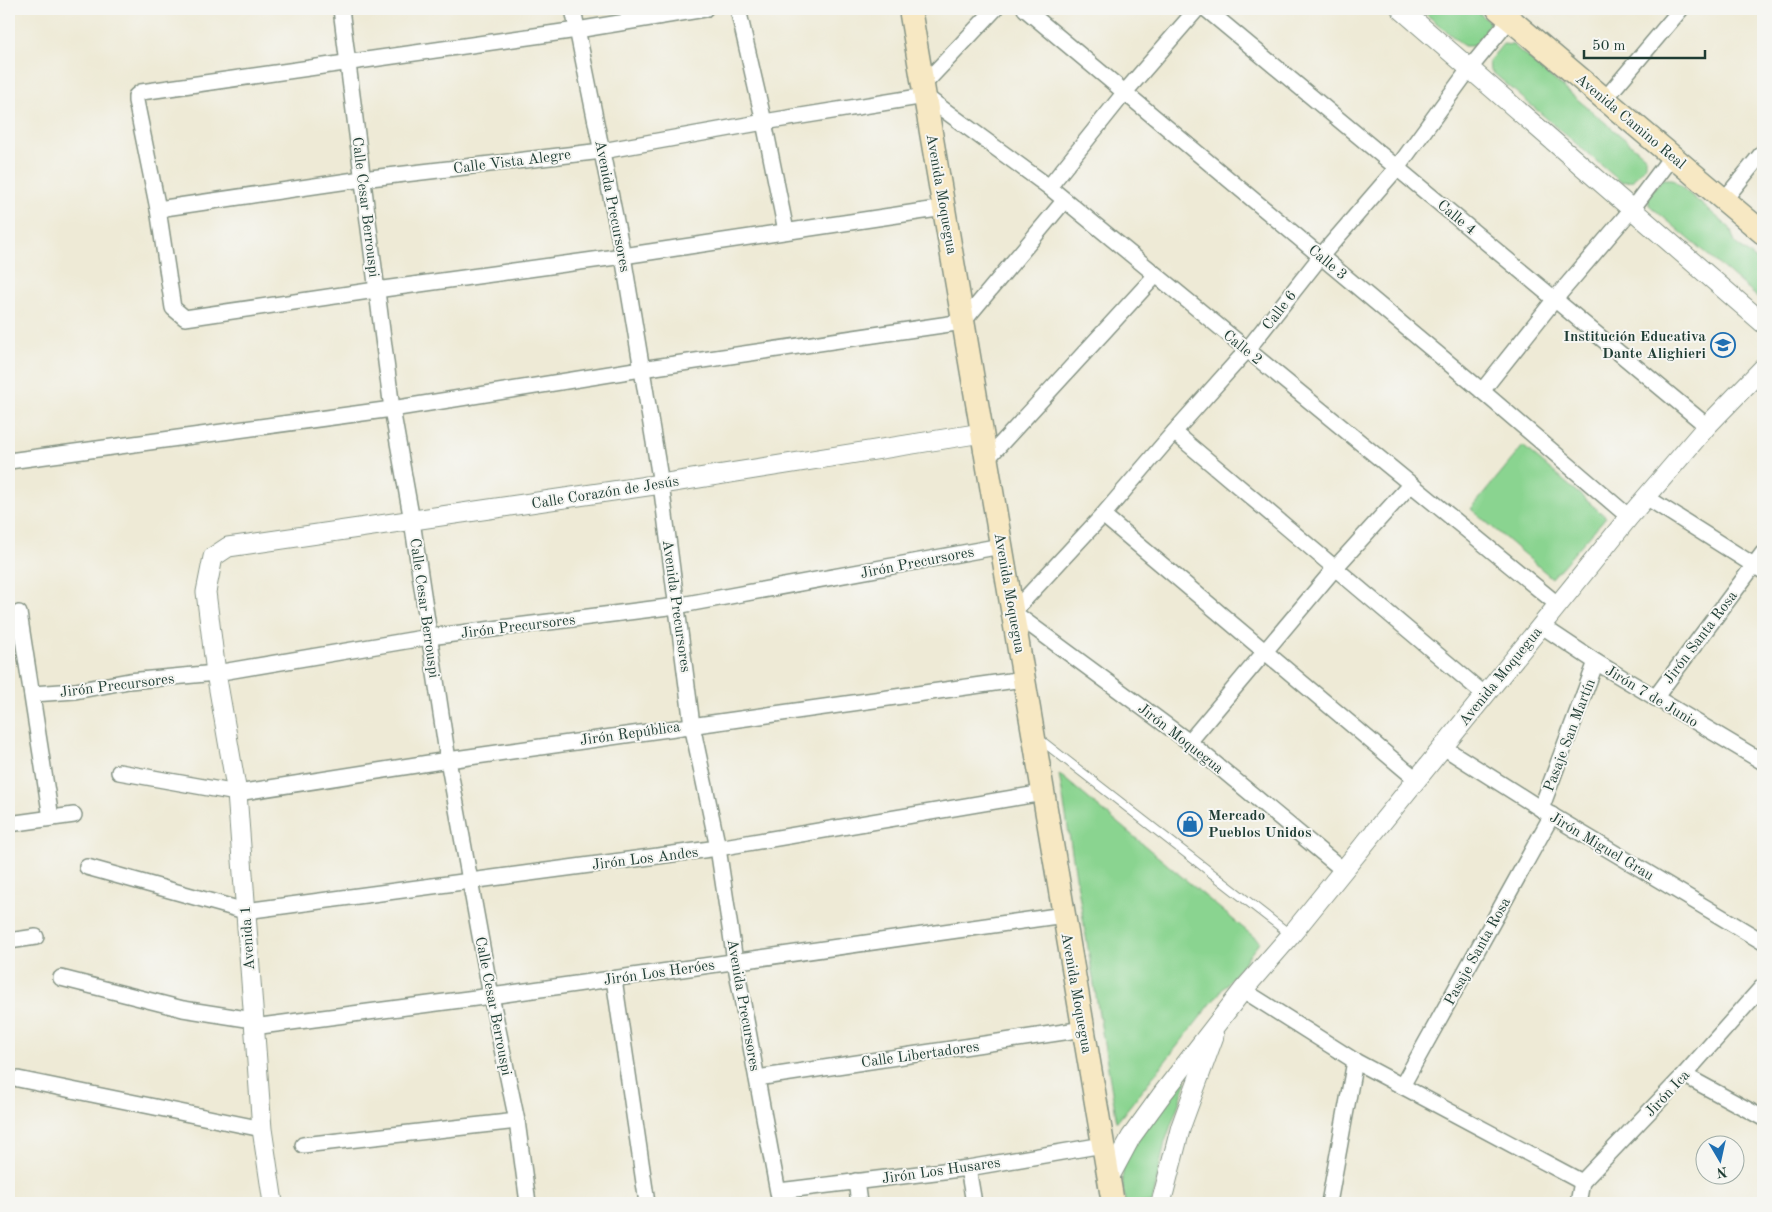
<svg xmlns="http://www.w3.org/2000/svg" width="1772" height="1212" viewBox="0 0 1772 1212" font-family="'Old Standard TT',serif">
<rect width="100%" height="100%" fill="#f6f6f2"/>
<filter id="ink" filterUnits="userSpaceOnUse"><feTurbulence type="fractalNoise" baseFrequency=".02" numOctaves="2"/><feDisplacementMap in="SourceGraphic" scale="10" xChannelSelector="R" yChannelSelector="G"/><feConvolveMatrix kernelMatrix="1 2 1 2 8 2 1 2 1" color-interpolation-filters="sRGB"/></filter>
<filter id="wash" filterUnits="userSpaceOnUse"><feTurbulence type="fractalNoise" baseFrequency=".0096" numOctaves="4" result="noise"/><feDisplacementMap in="SourceGraphic" scale="20" xChannelSelector="R" yChannelSelector="G"/><feGaussianBlur stdDeviation="1.12" result="paint"/><feColorMatrix in="noise" values="0 0 0 0 0 0 0 0 0 0 0 0 0 0 0 0 0 1.4 0 .05"/><feComposite in="paint" operator="in"/></filter>
<g filter="url(#wash)">
<rect width="100%" height="100%" fill="#eeead6"/>
<g fill="#8ad490" stroke="#548862">
<path d="M1420 9H1474L1489 21V29L1474 46H1464Z"/>
<path d="M1503 44 1513 45 1646 157V165L1632 181 1621 182 1490 70 1489 61Z"/>
<path d="M1662 179H1672L1730 228 1735 243 1763 265V302L1649 205 1648 196Z"/>
<path d="M1523 446 1606 517 1552 578 1471 509Z"/>
<path d="M1059 774 1260 942 1117 1122Z"/>
<path d="M1183 1080 1187 1081 1165 1142 1152 1203H1125C1123 1191 1121 1177 1124 1165 1131 1137 1164 1103 1183 1080Z"/>
</g>
</g>
<g filter="url(#ink)">
<g fill="none" stroke-linecap="round" stroke-linejoin="round">
<defs>
<path id="service" d="M1038 738 1291 935"/>
<g id="minor">
<path d="M341 9 392 409 412 521 448 760 491 996 517 1121 528 1203"/>
<path d="M573 9 623 256 661 484 692 725 718 848 735 961 780 1203"/>
<path d="M705 9 577 30 141 92 136 96V101L158 209 173 308 185 318 376 290 623 256 944 208"/>
<path d="M738 9 764 122 786 231"/>
<path d="M1025 9 1482 391 1629 517"/>
<path d="M1206 9 1707 426"/>
<path d="M923 85 995 9"/>
<path d="M1605 99 1681 9"/>
<path d="M1049 187 1125 92 1197 9"/>
<path d="M1724 200 1763 152"/>
<path d="M158 209 362 179 602 151 764 122 925 96 1049 187 1557 604"/>
<path d="M1482 391 1555 299 1632 209 1672 156"/>
<path d="M1174 432 1484 694"/>
<path d="M987 459 1156 275"/>
<path d="M9 461 392 409 641 369 963 322 1064 201"/>
<path d="M1646 497 1763 571"/>
<path d="M1103 515 1416 779"/>
<path d="M19 613 51 818"/>
<path d="M1542 626 1596 662 1763 762"/>
<path d="M33 694 75 691 129 681 216 673 429 637 676 606 1001 546"/>
<path d="M1655 698 1763 553"/>
<path d="M1189 742 1335 568 1410 485"/>
<path d="M1443 747 1541 809 1763 942"/>
<path d="M119 772 237 793 448 760 1024 679"/>
<path d="M1541 809 1596 662"/>
<path d="M9 824 74 815"/>
<path d="M87 867 245 911 718 848 1043 793"/>
<path d="M1343 870 1189 742 1013 612 1103 515 1174 432 1247 350 1321 256 1397 168 1470 68 1510 19"/>
<path d="M9 941 36 937"/>
<path d="M61 978 183 1009 253 1020"/>
<path d="M614 979 647 1203"/>
<path d="M1243 990 1355 1061 1582 1182"/>
<path d="M253 1027 491 996 1064 915"/>
<path d="M1684 1075 1763 1118"/>
<path d="M757 1078 1084 1029"/>
<path d="M18 1079 262 1129"/>
<path d="M1402 1086 1552 815"/>
<path d="M303 1145 517 1121"/>
<path d="M968 1168 974 1203"/>
<path d="M856 1181 859 1203"/>
<path d="M779 1191 968 1168 1103 1145"/>
<path d="M1329 1203 1355 1061"/>
<path d="M1578 1203 1582 1182 1684 1075 1763 986"/>
</g>
<g id="tertiary">
<path d="M1401 9 1763 323"/>
<path d="M1109 1178 1131 1137 1163 1093 1243 990 1291 935 1629 517 1707 426 1763 368"/>
<path d="M273 1203 262 1129 237 793 216 673 206 592 213 557 228 547 661 484 982 433"/>
<path d="M1161 1203 1181 1126 1214 1036"/>
</g>
<g id="secondary">
<path d="M910 9 1113 1203"/>
<path d="M1498 9 1763 233"/>
</g>
</defs>
<use href="#service" stroke="#869485" stroke-width="10"/>
<use href="#minor" stroke="#869485" stroke-width="18"/>
<use href="#tertiary" stroke="#869485" stroke-width="21"/>
<use href="#secondary" stroke="#869485" stroke-width="25"/>
<use href="#service" stroke="#fff" stroke-width="8"/>
<use href="#minor" stroke="#fff" stroke-width="15"/>
<use href="#tertiary" stroke="#fff" stroke-width="19"/>
<use href="#secondary" stroke="#f7e8c3" stroke-width="22"/>
</g>
</g>
<defs>
<symbol id="school-ring" viewBox="-11 -11 22 22"><circle r="9.5" fill="#f6f6f2" stroke="#1f6fb2" stroke-width="1.5"/><path d="M0-5L7-2L0 1L-7-2ZM-4 1L0 2.5L4 1V4Q0 6-4 4Z" fill="#1f6fb2"/></symbol>
<symbol id="shop-ring" viewBox="-11 -11 22 22"><circle r="9.5" fill="#f6f6f2" stroke="#1f6fb2" stroke-width="1.5"/><path d="M-5-2.5h2.3a2.7 3.5 0 0 1 5.4 0H5L5.5 6h-11ZM-1.5-2.5h3a1.5 2.3 0 0 0-3 0Z" fill="#1f6fb2"/></symbol>
</defs>
<g fill-rule="evenodd">
<use href="#school-ring" x="1709" y="331" width="28" height="28"/>
<use href="#shop-ring" x="1176" y="810" width="28" height="28"/>
</g>
<g text-anchor="middle" stroke-width="4" stroke-linejoin="round" paint-order="stroke">
<g font-size="15" fill="#1f3d34" stroke="#f6f6f2">
<text transform="translate(1631 121) rotate(40)" y="5">Avenida Camino Real</text>
<text transform="translate(512 161) rotate(-7)" y="5">Calle Vista Alegre</text>
<text transform="translate(942 194) rotate(80)" y="5">Avenida Moquegua</text>
<text transform="translate(613 206) rotate(79)" y="5">Avenida Precursores</text>
<text transform="translate(366 207) rotate(83)" y="5">Calle Cesar Berrouspi</text>
<text transform="translate(1457 217) rotate(40)" y="5">Calle 4</text>
<text transform="translate(1328 262) rotate(40)" y="5">Calle 3</text>
<text transform="translate(1279 310) rotate(-52)" y="5">Calle 6</text>
<text transform="translate(1243 347) rotate(39)" y="5">Calle 2</text>
<text transform="translate(605 492) rotate(-9)" y="5">Calle Corazón de Jesús</text>
<text transform="translate(917 562) rotate(-11)" y="5">Jirón Precursores</text>
<text transform="translate(1010 593) rotate(80)" y="5">Avenida Moquegua</text>
<text transform="translate(677 606) rotate(82)" y="5">Avenida Precursores</text>
<text transform="translate(425 608) rotate(82)" y="5">Calle Cesar Berrouspi</text>
<text transform="translate(518 626) rotate(-7)" y="5">Jirón Precursores</text>
<text transform="translate(1700 637) rotate(-53)" y="5">Jirón Santa Rosa</text>
<text transform="translate(1500 676) rotate(-51)" y="5">Avenida Moquegua</text>
<text transform="translate(117 685) rotate(-7)" y="5">Jirón Precursores</text>
<text transform="translate(1652 696) rotate(31)" y="5">Jirón 7 de Junio</text>
<text transform="translate(630 733) rotate(-8)" y="5">Jirón República</text>
<text transform="translate(1569 735) rotate(-69)" y="5">Pasaje San Martín</text>
<text transform="translate(1181 738) rotate(38)" y="5">Jirón Moquegua</text>
<text transform="translate(1602 846) rotate(31)" y="5">Jirón Miguel Grau</text>
<text transform="translate(645 858) rotate(-7)" y="5">Jirón Los Andes</text>
<text transform="translate(247 938) rotate(-94)" y="5">Avenida 1</text>
<text transform="translate(1477 951) rotate(-61)" y="5">Pasaje Santa Rosa</text>
<text transform="translate(659 972) rotate(-8)" y="5">Jirón Los Heróes</text>
<text transform="translate(1077 993) rotate(80)" y="5">Avenida Moquegua</text>
<text transform="translate(744 1005) rotate(80)" y="5">Avenida Precursores</text>
<text transform="translate(494 1006) rotate(79)" y="5">Calle Cesar Berrouspi</text>
<text transform="translate(920 1054) rotate(-8)" y="5">Calle Libertadores</text>
<text transform="translate(1667 1093) rotate(-47)" y="5">Jirón Ica</text>
<text transform="translate(941 1170) rotate(-8)" y="5">Jirón Los Husares</text>
</g>
<g font-size="15" font-weight="bold" fill="#1f3d34" stroke="#f6f6f2" text-anchor="end">
<text x="1706" y="341">Institución Educativa<tspan x="1706" dy="17">Dante Alighieri</tspan></text>
<text x="1208" y="820" text-anchor="start">Mercado<tspan x="1208" dy="17">Pueblos Unidos</tspan></text>
</g>
</g>
<rect width="1772" height="1212" fill="none" stroke="#f6f6f2" stroke-width="30"/>
<g transform="translate(1720 1160) rotate(171)"><circle r="24" fill="#f6f6f2" stroke="#a0aca6"/>
<path d="M0-4L9 19L0 12L-9 19Z" fill="#1f6fb2"/>
<text y="-8" font-size="14" font-weight="bold" text-anchor="middle" fill="#1f3d34">N</text>
</g>
<path d="M1584 50v8h121v-8" fill="none" stroke="#1f3d34" stroke-width="2.5"/>
<text x="1592" y="50" font-size="15" fill="#1f3d34" stroke="#f6f6f2" stroke-width="4" paint-order="stroke">50 m</text>
</svg>
